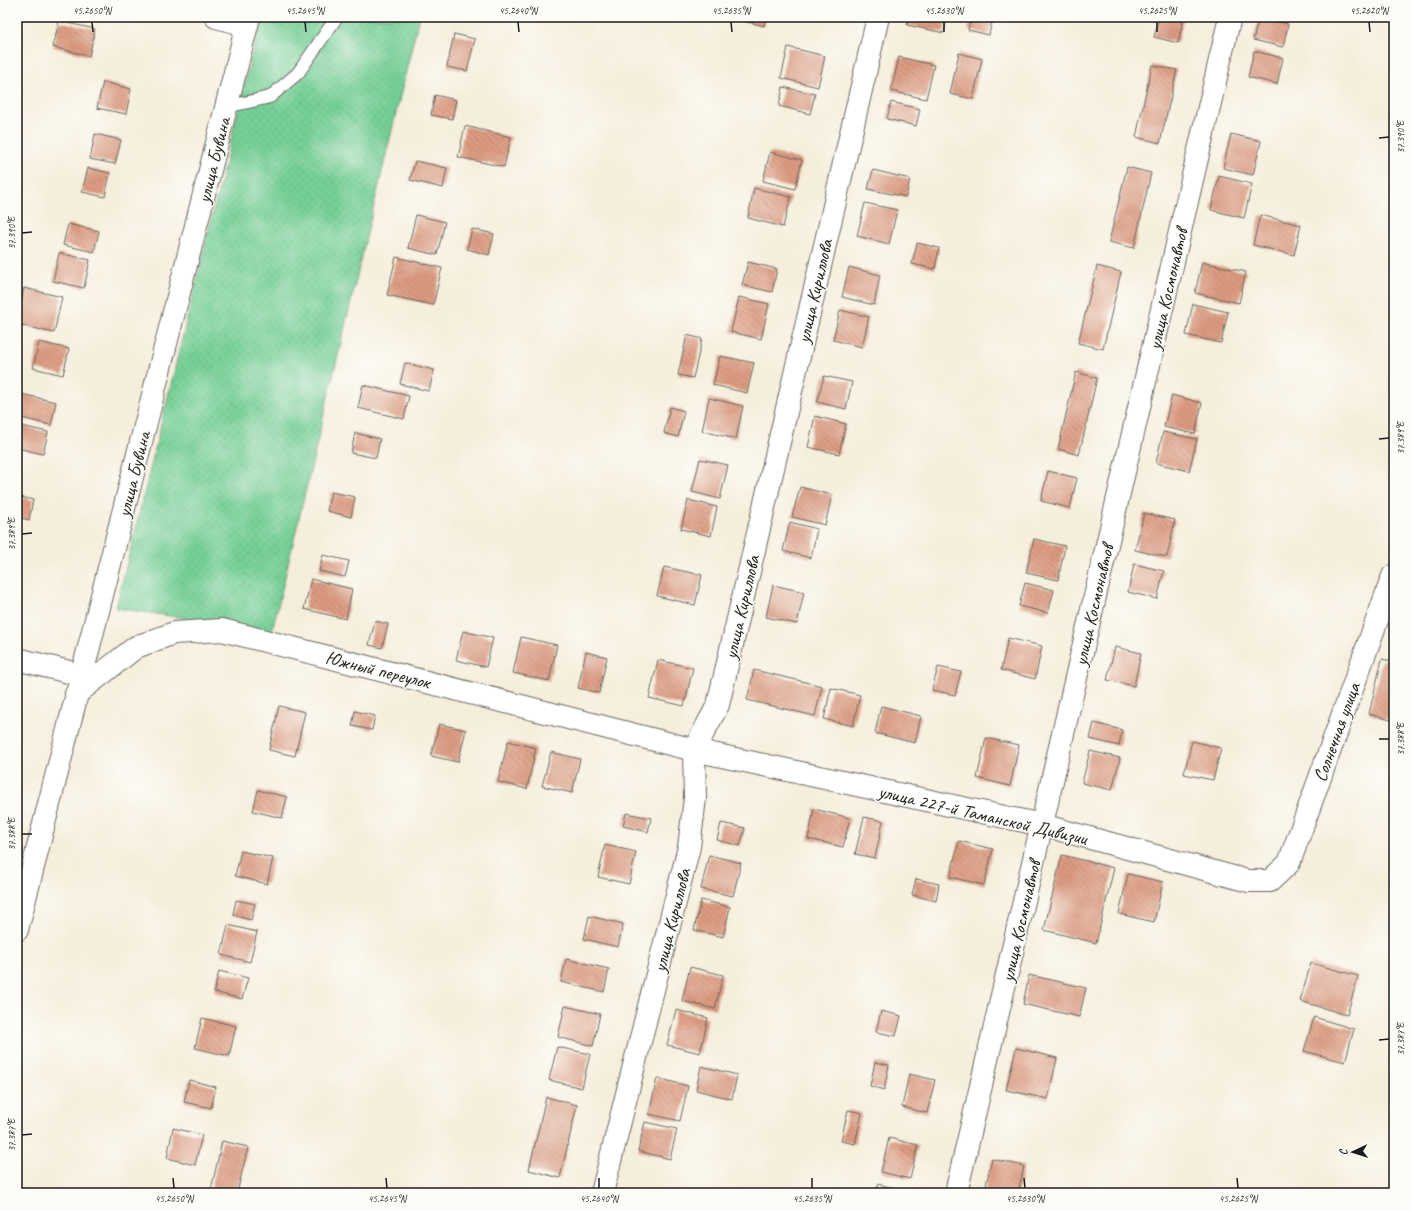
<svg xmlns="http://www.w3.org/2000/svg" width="1411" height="1210" viewBox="0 0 1411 1210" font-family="Caveat,sans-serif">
<defs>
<pattern id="grass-dots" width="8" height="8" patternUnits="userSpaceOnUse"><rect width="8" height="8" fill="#75cf96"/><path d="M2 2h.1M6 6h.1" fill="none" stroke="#65b181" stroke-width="1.8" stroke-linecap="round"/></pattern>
<pattern id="building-back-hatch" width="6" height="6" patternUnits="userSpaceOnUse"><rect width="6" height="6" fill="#dd9b81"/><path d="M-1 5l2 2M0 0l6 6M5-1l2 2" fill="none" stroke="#b27e69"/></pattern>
</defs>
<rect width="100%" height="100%" fill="#fdfcf7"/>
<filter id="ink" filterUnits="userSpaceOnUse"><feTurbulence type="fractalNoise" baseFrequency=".025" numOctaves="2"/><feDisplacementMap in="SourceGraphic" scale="8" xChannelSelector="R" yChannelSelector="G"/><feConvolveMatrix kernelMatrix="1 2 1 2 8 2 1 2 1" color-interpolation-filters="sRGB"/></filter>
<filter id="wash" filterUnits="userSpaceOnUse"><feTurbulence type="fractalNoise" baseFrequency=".012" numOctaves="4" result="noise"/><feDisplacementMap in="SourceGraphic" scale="16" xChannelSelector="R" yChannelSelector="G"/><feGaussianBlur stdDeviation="0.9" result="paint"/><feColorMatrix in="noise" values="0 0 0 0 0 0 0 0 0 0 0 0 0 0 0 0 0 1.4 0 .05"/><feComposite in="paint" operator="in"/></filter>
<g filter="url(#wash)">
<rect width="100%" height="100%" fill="#f5eedb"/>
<path fill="url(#grass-dots)" stroke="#487659" d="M261 17H419L272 631 116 608Z"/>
<g id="blocks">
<g fill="url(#building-back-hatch)">
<path d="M733 17H766L764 26 732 18Z"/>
<path d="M909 17H947L944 33 907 25Z"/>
<path d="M971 17H993L989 35 968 30Z"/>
<path d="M1159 17H1184L1178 43 1154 37Z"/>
<path d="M1259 17 1288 24 1283 47 1253 40Z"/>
<path d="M59 21 95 29 89 56 53 47Z"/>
<path d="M454 34 475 39 467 71 447 67Z"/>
<path d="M788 47 825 56 818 87 781 78Z"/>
<path d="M1254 51 1283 58 1277 84 1248 77Z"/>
<path d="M959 53 982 59 973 99 950 94Z"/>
<path d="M899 57 934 65 926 99 891 91Z"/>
<path d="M1152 65 1177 70 1160 143 1136 137Z"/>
<path d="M103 82 131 89 126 114 97 108Z"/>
<path d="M783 87 815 94 810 114 779 106Z"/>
<path d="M435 95 456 100 452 119 431 115Z"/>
<path d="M891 102 920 109 916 126 887 119Z"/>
<path d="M465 126 511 137 504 167 458 157Z"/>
<path d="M95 134 121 140 115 164 90 159Z"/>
<path d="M1231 134 1261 141 1253 175 1223 168Z"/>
<path d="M770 152 802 160 795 189 763 181Z"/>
<path d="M415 161 447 168 443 188 410 180Z"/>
<path d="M1127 167 1151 173 1134 248 1109 242Z"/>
<path d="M88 168 110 173 105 197 82 192Z"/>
<path d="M873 170 910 179 906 197 868 189Z"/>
<path d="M1219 176 1252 184 1244 218 1211 210Z"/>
<path d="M754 188 791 197 783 227 748 218Z"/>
<path d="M865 203 897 210 889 244 857 236Z"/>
<path d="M416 215 445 222 437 255 408 248Z"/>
<path d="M1260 215 1301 225 1294 255 1253 245Z"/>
<path d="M68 224 99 231 94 252 63 245Z"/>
<path d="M472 229 494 234 489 255 467 249Z"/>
<path d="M917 243 939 248 935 269 912 264Z"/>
<path d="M59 253 90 260 84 288 53 281Z"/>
<path d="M396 257 442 268 433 305 387 295Z"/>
<path d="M748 262 777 269 772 292 742 285Z"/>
<path d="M1202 262 1246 272 1239 303 1195 293Z"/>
<path d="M1097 266 1121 272 1103 349 1078 343Z"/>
<path d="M849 267 880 275 874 305 842 297Z"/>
<path d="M24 288 62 297 54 333 17 324Z"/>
<path d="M739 297 769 304 761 339 731 332Z"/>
<path d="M1193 304 1228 312 1221 343 1186 335Z"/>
<path d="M840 310 869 317 862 347 833 340Z"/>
<path d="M687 335 702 339 693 378 678 375Z"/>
<path d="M39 342 69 349 63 375 33 368Z"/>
<path d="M720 356 754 363 747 393 713 385Z"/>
<path d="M405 363 434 370 429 391 400 384Z"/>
<path d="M1076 372 1097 378 1079 455 1058 449Z"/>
<path d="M824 376 852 382 846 409 817 402Z"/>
<path d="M363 385 409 396 404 419 358 408Z"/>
<path d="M17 393 56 402 51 425 17 417Z"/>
<path d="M1172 395 1202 403 1195 434 1164 427Z"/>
<path d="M709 398 743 406 736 439 702 431Z"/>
<path d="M670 407 684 411 678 437 664 433Z"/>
<path d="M815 416 846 424 839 454 808 447Z"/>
<path d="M17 425 48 432 43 454 17 448Z"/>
<path d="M1163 432 1197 439 1189 471 1156 463Z"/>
<path d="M355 433 380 439 376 458 351 453Z"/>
<path d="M700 459 728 465 720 499 692 492Z"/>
<path d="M1048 471 1077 478 1070 508 1041 501Z"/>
<path d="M800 487 832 495 825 525 792 517Z"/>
<path d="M331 492 355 497 351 517 327 511Z"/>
<path d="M17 496 33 500 29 520 17 517Z"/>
<path d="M688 500 717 507 711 536 681 529Z"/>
<path d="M1144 513 1175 520 1167 557 1135 550Z"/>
<path d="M790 522 817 529 811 558 783 551Z"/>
<path d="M1034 539 1065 546 1058 580 1026 573Z"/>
<path d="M323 555 349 561 345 577 319 571Z"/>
<path d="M1134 564 1164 571 1157 599 1128 592Z"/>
<path d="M664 567 702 575 695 605 657 596Z"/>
<path d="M311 579 352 589 346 619 304 609Z"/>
<path d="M1025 583 1054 590 1048 613 1019 606Z"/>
<path d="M773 585 804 592 797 624 766 617Z"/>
<path d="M375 621 388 624 382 648 369 645Z"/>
<path d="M463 631 493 638 486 667 456 660Z"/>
<path d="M521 637 557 645 549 681 513 673Z"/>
<path d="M1008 638 1042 646 1035 679 1001 670Z"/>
<path d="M1115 647 1141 653 1134 686 1107 680Z"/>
<path d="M586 652 607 657 599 693 578 688Z"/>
<path d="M1382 659 1394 662V721L1369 714Z"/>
<path d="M658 660 693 668 684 706 649 698Z"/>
<path d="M938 667 961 672 955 695 932 690Z"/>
<path d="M754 670 822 686 815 716 747 700Z"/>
<path d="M831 688 860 695 853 726 824 719Z"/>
<path d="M279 706 305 712 295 756 269 750Z"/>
<path d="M881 706 921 716 915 743 875 733Z"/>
<path d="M355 711 375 716 372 730 352 726Z"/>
<path d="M1094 723 1122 730 1119 746 1090 739Z"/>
<path d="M439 724 466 730 458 762 431 756Z"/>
<path d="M986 738 1019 745 1010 786 977 778Z"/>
<path d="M508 741 536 748 527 789 498 782Z"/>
<path d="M1192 741 1221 748 1213 780 1184 774Z"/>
<path d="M1090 751 1120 758 1112 790 1082 783Z"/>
<path d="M551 752 580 759 572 793 542 786Z"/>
<path d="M258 790 287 797 282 818 253 811Z"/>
<path d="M814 809 850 818 843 847 808 839Z"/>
<path d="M626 813 651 818 648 832 623 826Z"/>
<path d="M864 817 883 821 875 858 855 854Z"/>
<path d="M721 823 745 828 740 846 717 840Z"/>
<path d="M959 841 993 849 984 885 950 877Z"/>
<path d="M605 845 636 852 629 884 598 877Z"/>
<path d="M241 851 273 858 267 884 235 876Z"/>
<path d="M709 855 741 863 733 896 701 889Z"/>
<path d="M1062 855 1114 868 1096 943 1044 930Z"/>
<path d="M1128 874 1163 882 1154 922 1119 914Z"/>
<path d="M916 879 939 884 936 901 912 895Z"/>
<path d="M236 900 255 904 251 920 233 915Z"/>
<path d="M701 900 730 907 723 937 694 930Z"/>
<path d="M589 916 623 924 618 947 584 939Z"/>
<path d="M228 925 257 932 250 962 221 955Z"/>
<path d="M566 959 609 969 604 992 561 982Z"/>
<path d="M1311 963 1358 976 1347 1015 1300 1001Z"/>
<path d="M690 967 723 975 715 1009 682 1001Z"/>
<path d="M219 971 248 978 242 999 214 992Z"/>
<path d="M1029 975 1086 988 1079 1017 1023 1004Z"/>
<path d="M565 1006 600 1014 593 1046 558 1037Z"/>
<path d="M676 1010 708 1018 700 1053 667 1045Z"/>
<path d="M881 1011 901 1016 896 1036 876 1032Z"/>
<path d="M1314 1017 1354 1029 1345 1062 1304 1051Z"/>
<path d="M202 1018 236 1026 229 1056 195 1048Z"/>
<path d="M557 1047 590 1054 582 1088 549 1080Z"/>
<path d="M1016 1048 1057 1058 1048 1099 1006 1090Z"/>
<path d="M875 1062 889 1065 884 1090 870 1086Z"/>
<path d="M701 1066 737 1075 732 1099 696 1090Z"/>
<path d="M909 1074 935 1080 927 1113 902 1107Z"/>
<path d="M657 1078 688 1086 680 1121 649 1114Z"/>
<path d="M189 1080 216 1087 211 1108 184 1102Z"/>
<path d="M546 1097 577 1105 560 1178 529 1170Z"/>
<path d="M848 1110 862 1113 855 1144 841 1141Z"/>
<path d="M645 1122 677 1129 670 1159 638 1151Z"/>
<path d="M173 1128 202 1135 195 1165 167 1158Z"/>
<path d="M889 1138 918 1145 910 1179 881 1172Z"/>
<path d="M222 1141 248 1147 237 1193H225L211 1190Z"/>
<path d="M992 1159 1024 1166 1018 1193H984Z"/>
<path d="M878 1184 910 1192 909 1193H875Z"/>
</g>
</g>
</g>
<g filter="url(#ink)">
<use href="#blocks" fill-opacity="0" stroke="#68665f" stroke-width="1"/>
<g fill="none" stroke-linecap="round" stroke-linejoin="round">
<defs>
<path id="lane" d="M226 107 270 97 298 73 337 17"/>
<g id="street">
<path d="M216 17 247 25"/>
<path d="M17 659 81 675"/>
<path d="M76 694 136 647 174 633 222 630 694 750 1042 825 1248 881H1270L1289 863 1393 576"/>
<path d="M17 930 249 17"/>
<path d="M602 1193 689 847 695 798 694 750 718 705 878 17"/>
<path d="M956 1193 1230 17"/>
</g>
</defs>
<use href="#lane" stroke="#68665f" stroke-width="14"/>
<use href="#street" stroke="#68665f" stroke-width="24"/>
<use href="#lane" stroke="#fff" stroke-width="12"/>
<use href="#street" stroke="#fff" stroke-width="22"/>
</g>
</g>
<path fill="none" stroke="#1c1c1c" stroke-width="1.5" d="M92 22 93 32M305 22 306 32M518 22 519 32M731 22 732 32M944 22V32M1157 22V32M1369 22 1370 32M1379 138 1389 137M22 233 32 232M1379 439 1389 438M22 534 32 533M1379 739H1389M22 834H32M1379 1040 1389 1039M22 1135 32 1134M173 1178 174 1188M386 1178 387 1188M599 1178V1188M812 1178V1188M1024 1178 1025 1188M1237 1178 1238 1188"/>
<g text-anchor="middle" stroke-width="3" stroke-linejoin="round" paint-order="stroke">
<g font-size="19" fill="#1c1c1c" stroke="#fdfcf7">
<text transform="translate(213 160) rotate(-76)" y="7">улица Бувина</text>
<text transform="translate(1167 289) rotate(-77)" y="7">улица Космонавтов</text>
<text transform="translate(814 291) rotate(-77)" y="7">улица Кириллова</text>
<text transform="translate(133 474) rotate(-76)" y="7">улица Бувина</text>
<text transform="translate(1093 605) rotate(-77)" y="7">улица Космонавтов</text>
<text transform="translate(741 607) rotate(-77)" y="7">улица Кириллова</text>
<text transform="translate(378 669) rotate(14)" y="7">Южный переулок</text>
<text transform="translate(1336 732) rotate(-70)" y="7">Солнечная улица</text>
<text transform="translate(983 814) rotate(13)" y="7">улица 227-й Таманской Дивизии</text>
<text transform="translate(671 920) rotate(-76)" y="7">улица Кириллова</text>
<text transform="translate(1020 921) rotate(-77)" y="7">улица Космонавтов</text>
</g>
</g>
<rect width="1411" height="1210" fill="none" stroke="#fdfcf7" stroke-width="44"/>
<g transform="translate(1353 1152) rotate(266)" stroke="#fdfcf7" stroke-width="3" paint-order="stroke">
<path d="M0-3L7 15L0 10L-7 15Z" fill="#1c1c1c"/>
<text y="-6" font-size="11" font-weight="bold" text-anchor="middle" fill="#1c1c1c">С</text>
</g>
<rect x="22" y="22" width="1367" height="1166" fill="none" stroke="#1c1c1c" stroke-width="1.5"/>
<g font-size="10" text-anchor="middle" fill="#1c1c1c">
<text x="92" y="14">45.2650°N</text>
<text x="305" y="14">45.2645°N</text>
<text x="518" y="14">45.2640°N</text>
<text x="731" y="14">45.2635°N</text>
<text x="944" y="14">45.2630°N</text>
<text x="1157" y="14">45.2625°N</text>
<text x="1369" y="14">45.2620°N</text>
<text transform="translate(1400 137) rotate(-90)" y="4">37.390°E</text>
<text transform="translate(11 233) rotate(-90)" y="4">37.390°E</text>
<text transform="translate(1400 438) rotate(-90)" y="4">37.389°E</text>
<text transform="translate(11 534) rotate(-90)" y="4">37.389°E</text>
<text transform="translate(1400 739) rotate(-90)" y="4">37.388°E</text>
<text transform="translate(11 834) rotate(-90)" y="4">37.388°E</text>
<text transform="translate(1400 1039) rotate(-90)" y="4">37.387°E</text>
<text transform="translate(11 1135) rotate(-90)" y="4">37.387°E</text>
<text x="174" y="1202">45.2650°N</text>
<text x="387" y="1202">45.2645°N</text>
<text x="599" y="1202">45.2640°N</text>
<text x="812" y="1202">45.2635°N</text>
<text x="1025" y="1202">45.2630°N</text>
<text x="1238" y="1202">45.2625°N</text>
</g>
</svg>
